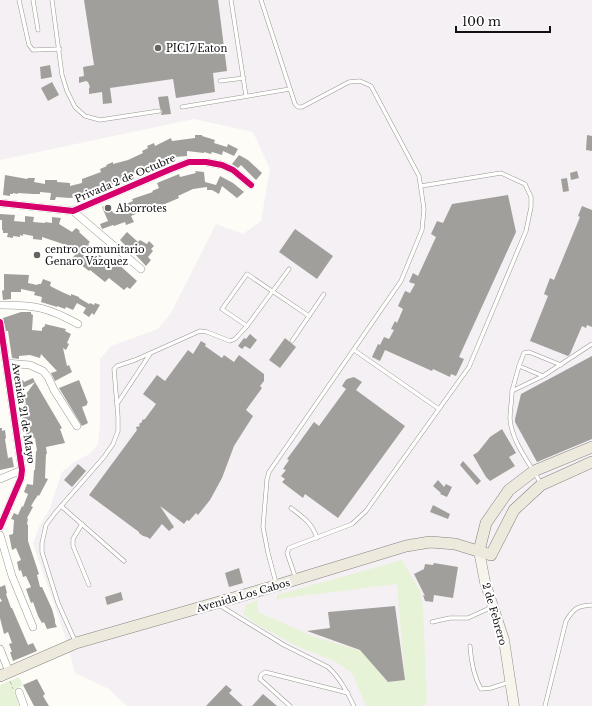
<svg xmlns="http://www.w3.org/2000/svg" width="592" height="706" viewBox="0 0 592 706" font-family="'Libre Baskerville',serif">
<rect width="100%" height="100%" fill="#fdfcf7"/>
<path fill="#f5f0f3" d="M0 0H592V706H127L109 689 75 673 65 636 33 544 39 527 50 508 62 472 73 463 91 453 98 444 100 425V359L111 346 158 329 171 313 216 224 243 234 261 221 270 169 253 132 194 119 0 160Z"/>
<g fill="#e7f3d7">
<path d="M402 560 420 591 423 607 427 702 423 706H366L352 673 336 662 297 646 256 624 243 614 246 605 258 600V612L312 636 361 651 388 682 405 680 397 584 277 599V595Z"/>
<path d="M19 677 23 685 14 690 19 706H0V685Z"/>
</g>
<g fill="#a19f9c">
<path d="M84 0H218L227 71 213 73 215 92 176 98 173 79 110 88 112 103 103 104 102 92 89 94V88L90 87 88 82 86 81 79 83V77L84 76 83 67 94 65Z"/>
<path d="M50 65 52 77 41 79 40 67Z"/>
<path d="M52 82 59 95 48 101 41 88Z"/>
<path d="M168 96 171 114 161 115 162 111 160 108 158 97Z"/>
<path d="M195 135H202V136L215 140 214 143 227 147 228 144 238 149 234 156 223 151 222 155 212 152 211 154 204 152V153L187 151V156L175 157 176 160 169 162 168 159 154 165 155 167 149 170 142 172 141 171 131 175 132 176 121 182 122 184 115 186 114 184 100 190 101 192 96 193 95 191 84 193 85 196 70 198 56 197 55 200H50L51 193 40 192V194H33L18 193V194L13 193V194H10V196L3 195 5 175 27 179 28 178H35L34 182 45 184V180H57V182L70 183V186L82 183V179L101 172 100 169 107 166 106 165 113 162V164L128 160 143 153 142 151 148 148 147 146 154 143 155 146 171 138 172 141 195 138Z"/>
<path d="M587 135 592 136V151L586 150Z"/>
<path d="M239 155 248 160 262 173 256 180 241 165 238 168 232 164Z"/>
<path d="M195 171 204 172 205 182 216 185 220 176 233 183 244 192 237 198 222 186 219 194 212 190H207V187L193 189 178 196 179 198 153 209 152 207 131 216 134 222 126 225 125 222 114 226 113 225 102 229 100 224 108 221 102 207 109 204 113 213 128 207 126 204 133 201 132 199 153 192 152 191 159 188 157 183 179 174 180 177 196 173Z"/>
<path d="M577 171 579 178 571 180 570 173Z"/>
<path d="M567 178 569 191 563 192 561 179Z"/>
<path d="M508 195 516 232 459 357 464 359 456 376 451 374 450 377 433 369 432 371 385 350 380 361 372 357 378 344 380 345 384 337 389 339 394 330 391 329 395 321 397 323 403 309 398 306 405 291 410 293 415 284 409 282 413 273 418 276 436 237 431 234 437 221 443 223 452 204Z"/>
<path d="M582 206 592 210V327L587 325 586 328 582 326 570 354 568 356 530 341 548 296 544 294 550 278 554 280 580 217 578 216Z"/>
<path d="M0 214 15 215 14 221 25 222V216L34 217 33 222 45 223V222L52 223V217L61 218 59 224 72 232 76 228 80 231 79 232 90 242 88 244 95 249 94 250 105 260 113 267 117 263 137 281 130 289 127 287 124 290 109 278 105 282 90 270 89 271 72 258 75 255 63 244 42 237V240L33 239V236L23 234V236L20 235V237L13 236V238L7 237 8 233H3V230H2V220H0Z"/>
<path d="M295 229 333 256 317 279 279 252Z"/>
<path d="M127 232 138 242 140 240 147 244 149 241 154 246 151 249 153 251 148 257 151 260 146 266 133 252 131 254 125 248 126 246 120 240Z"/>
<path d="M4 274 29 275 28 283 37 285 38 284H41L43 279 51 282 50 286 62 292 71 296V294L79 297V298L89 304 90 303 94 305 95 303 100 305 94 315 92 313 89 317 83 313 86 308 77 303 73 310 66 307 65 309 57 306V307L41 302 42 297 34 295 35 292 21 289V292H11V299L3 300 2 291 4 290Z"/>
<path d="M21 312H31V314L33 315 32 330 42 331V328L45 326V324L66 329 65 331 71 334 67 343 69 344 66 350 63 348 67 366 69 365 72 372 55 381 51 373 57 371 41 354 40 358 30 355 19 356V359L12 358 8 331H6L3 318Z"/>
<path d="M250 334 257 340 250 349 245 346 242 349 238 346 244 338 246 339Z"/>
<path d="M285 338 296 347 280 368 269 360Z"/>
<path d="M201 341 206 344 205 346 222 358 224 355 234 362 239 355 264 374V381L260 386 262 388 246 410 253 416 234 446 222 478 210 500 198 515 196 513 189 521 187 520 184 524 160 506 174 527 169 531 162 524 150 539 147 537 143 536 139 533V532L89 495 137 430 136 427 140 426 139 424 142 422V420L145 419 156 404 143 394 157 375 165 381 188 350 193 354Z"/>
<path d="M592 356V439L537 462 515 422V419L521 394Z"/>
<path d="M354 377 362 382 356 390 405 426 338 518 305 494 303 498 282 482 285 479 281 476 286 470 283 469 289 460 287 459 301 440 314 422 319 426 346 389 342 386 345 381 347 379Z"/>
<path d="M33 378 35 382 19 390 16 384 23 380 24 382Z"/>
<path d="M79 380 88 403H87V405L82 407 88 423 82 426 59 388Z"/>
<path d="M35 382 62 428 60 429 65 443 46 447 47 454H46L45 478 48 479 39 496 38 495 34 501 31 506 33 507 27 518 28 519 27 524 28 525V541L39 574 37 575 40 587H42L52 609 55 620V623L57 627 47 629 44 622 42 623 38 616 33 602 31 603 26 589 31 587 26 576 23 577 21 570 19 571 17 562 21 560 16 548 12 550 9 535 13 534 14 520 11 519 14 513 18 515 22 506 23 507 28 494 24 492 27 484 33 485 34 470H35L36 451H37L35 438 27 439 20 407 26 404 23 398Z"/>
<path d="M0 428H2V431L5 430 6 438 5 439 8 458 12 457 14 467 0 470Z"/>
<path d="M502 429 516 453 509 457 515 466 490 481 486 477 473 455 478 452 490 437Z"/>
<path d="M463 461 481 481 477 485 460 465Z"/>
<path d="M78 464 86 471 72 487 64 480Z"/>
<path d="M438 480 444 487 446 484 452 487 447 497 440 494 441 493 433 486Z"/>
<path d="M433 505 450 514 448 519 430 512Z"/>
<path d="M434 563 458 567 453 598 434 595 433 602 425 601 423 595 425 596 414 574 424 569 425 564 433 565Z"/>
<path d="M239 568 243 583 229 587 225 573Z"/>
<path d="M5 585 7 593 6 594 11 608H12L28 645 33 643 37 651 13 661 10 652H12L9 644 12 643 8 632 4 634 0 618V602L2 601 0 598V587Z"/>
<path d="M121 592 123 600 107 605 105 597Z"/>
<path d="M395 606 405 680 388 682 360 650 307 631 330 628 328 612Z"/>
<path d="M37 679 45 694 43 696 49 706H34L23 685Z"/>
<path d="M226 685 232 690 229 693 243 706H206Z"/>
<path d="M263 694 277 706H252Z"/>
</g>
<g fill="none" stroke-linecap="round" stroke-linejoin="round">
<defs>
<g id="service">
<path d="M19 0 29 45 33 50 60 49"/>
<path d="M33 0 38 30"/>
<path d="M52 0 62 75 67 91 75 107 85 116 100 120 159 111"/>
<path d="M231 0 246 96"/>
<path d="M261 0 295 104 298 107H302L349 82 360 81 371 86 419 176 424 209 422 230 401 281 269 472 267 479 263 527 268 553 276 583"/>
<path d="M220 81 244 78"/>
<path d="M182 107 290 89"/>
<path d="M247 326 289 269"/>
<path d="M292 341 324 294"/>
<path d="M354 350 439 409"/>
<path d="M543 376 519 366 524 353 529 352 561 365"/>
<path d="M512 391 519 366"/>
<path d="M117 404 150 354"/>
<path d="M541 484C530 463 512 443 510 419 510 410 512 400 512 391L543 376 592 344"/>
<path d="M61 506 124 561"/>
<path d="M291 508C303 517 312 523 317 538"/>
<path d="M82 524 73 539V546L89 585"/>
<path d="M296 579 287 553 289 548 352 524 366 511 469 367 526 231 531 207V197L525 184 501 173 421 186"/>
<path d="M219 605 284 645 328 667C340 678 347 692 354 706"/>
<path d="M432 622 450 618H468L492 607"/>
<path d="M75 641 58 603 42 552V543L46 525 55 513 104 457 113 444 118 431V417L114 369 117 366 135 360 200 331 207 332 230 341 235 339 247 326 222 309 247 274 309 316"/>
<path d="M470 646C471 661 473 675 481 689L491 688 510 682"/>
<path d="M290 706 260 679 261 675 265 672 348 693"/>
<path d="M545 706 566 621C574 608 577 606 592 605"/>
</g>
<g id="minor">
<path d="M0 203 73 211 171 169 189 162H206L222 165 233 170 251 185"/>
<path d="M73 211 141 269"/>
<path d="M0 305C35 305 47 307 78 324"/>
<path d="M0 322 22 470 21 478 0 527"/>
<path d="M6 363 30 365 43 371 48 377 54 390 77 426"/>
<path d="M0 479 22 470"/>
<path d="M0 535 12 576 33 627"/>
<path d="M0 649 9 672"/>
<path d="M19 692 24 706"/>
</g>
<path id="secondary" d="M479 551 485 582 504 640 514 706"/>
<g id="primary">
<path d="M479 551 486 523 509 490 534 471 592 447"/>
<path d="M0 676 76 643 268 588 406 546 430 542 443 543 455 544 491 555 514 510 541 485 592 462"/>
</g>
</defs>
<use href="#service" stroke="#979795" stroke-width="4.5"/>
<use href="#minor" stroke="#979795" stroke-width="8"/>
<use href="#secondary" stroke="#8e8d8b" stroke-width="11"/>
<use href="#primary" stroke="#858482" stroke-width="12"/>
<path stroke="#b9b9b8" stroke-width="1" stroke-dasharray="4 2" stroke-linecap="butt" d="M10 681 13 689"/>
<use href="#service" stroke="#fffffe" stroke-width="3.5"/>
<use href="#minor" stroke="#fffffe" stroke-width="7"/>
<use href="#secondary" stroke="#f6f4eb" stroke-width="10"/>
<use href="#primary" stroke="#ede9dc" stroke-width="11"/>
<defs>
<g id="cycleway">
<path d="M0 203 73 211 171 169 189 162H206L222 165 233 170 251 185"/>
<path d="M0 322 22 470 21 478 0 527"/>
</g>
</defs>
<use href="#cycleway" stroke="#fff" stroke-width="8"/>
<use href="#cycleway" stroke="#d6006c" stroke-width="6"/>
</g>
<g fill="#646362" stroke="#fff" stroke-width="1.5">
<circle cx="158" cy="48" r="4"/>
<circle cx="108" cy="208" r="4"/>
<circle cx="37" cy="255" r="4"/>
</g>
<g text-anchor="middle" stroke-width="4" stroke-linejoin="round" paint-order="stroke">
<g font-size="10" fill="#111" stroke="#fff" text-anchor="start">
<text x="166" y="52">PIC17 Eaton</text>
<text x="116" y="212">Aborrotes</text>
<text x="45" y="253">centro comunitario<tspan x="45" dy="12">Genaro Vázquez</tspan></text>
</g>
<g font-size="10" fill="#111" stroke="#fff">
<text transform="translate(125 178) rotate(-23)" y="4">Privada 2 de Octubre</text>
<text transform="translate(24 413) rotate(81)" y="4">Avenida 21 de Mayo</text>
<text transform="translate(243 595) rotate(-16)" y="4">Avenida Los Cabos</text>
<text transform="translate(495 614) rotate(74)" y="4">2 de Febrero</text>
</g>
</g>
<path d="M456 26v6h94v-6" fill="none" stroke="#111111" stroke-width="2"/>
<text x="462" y="26" font-size="12" fill="#111111" stroke="#ffffff" stroke-width="3" paint-order="stroke">100 m</text>
</svg>
